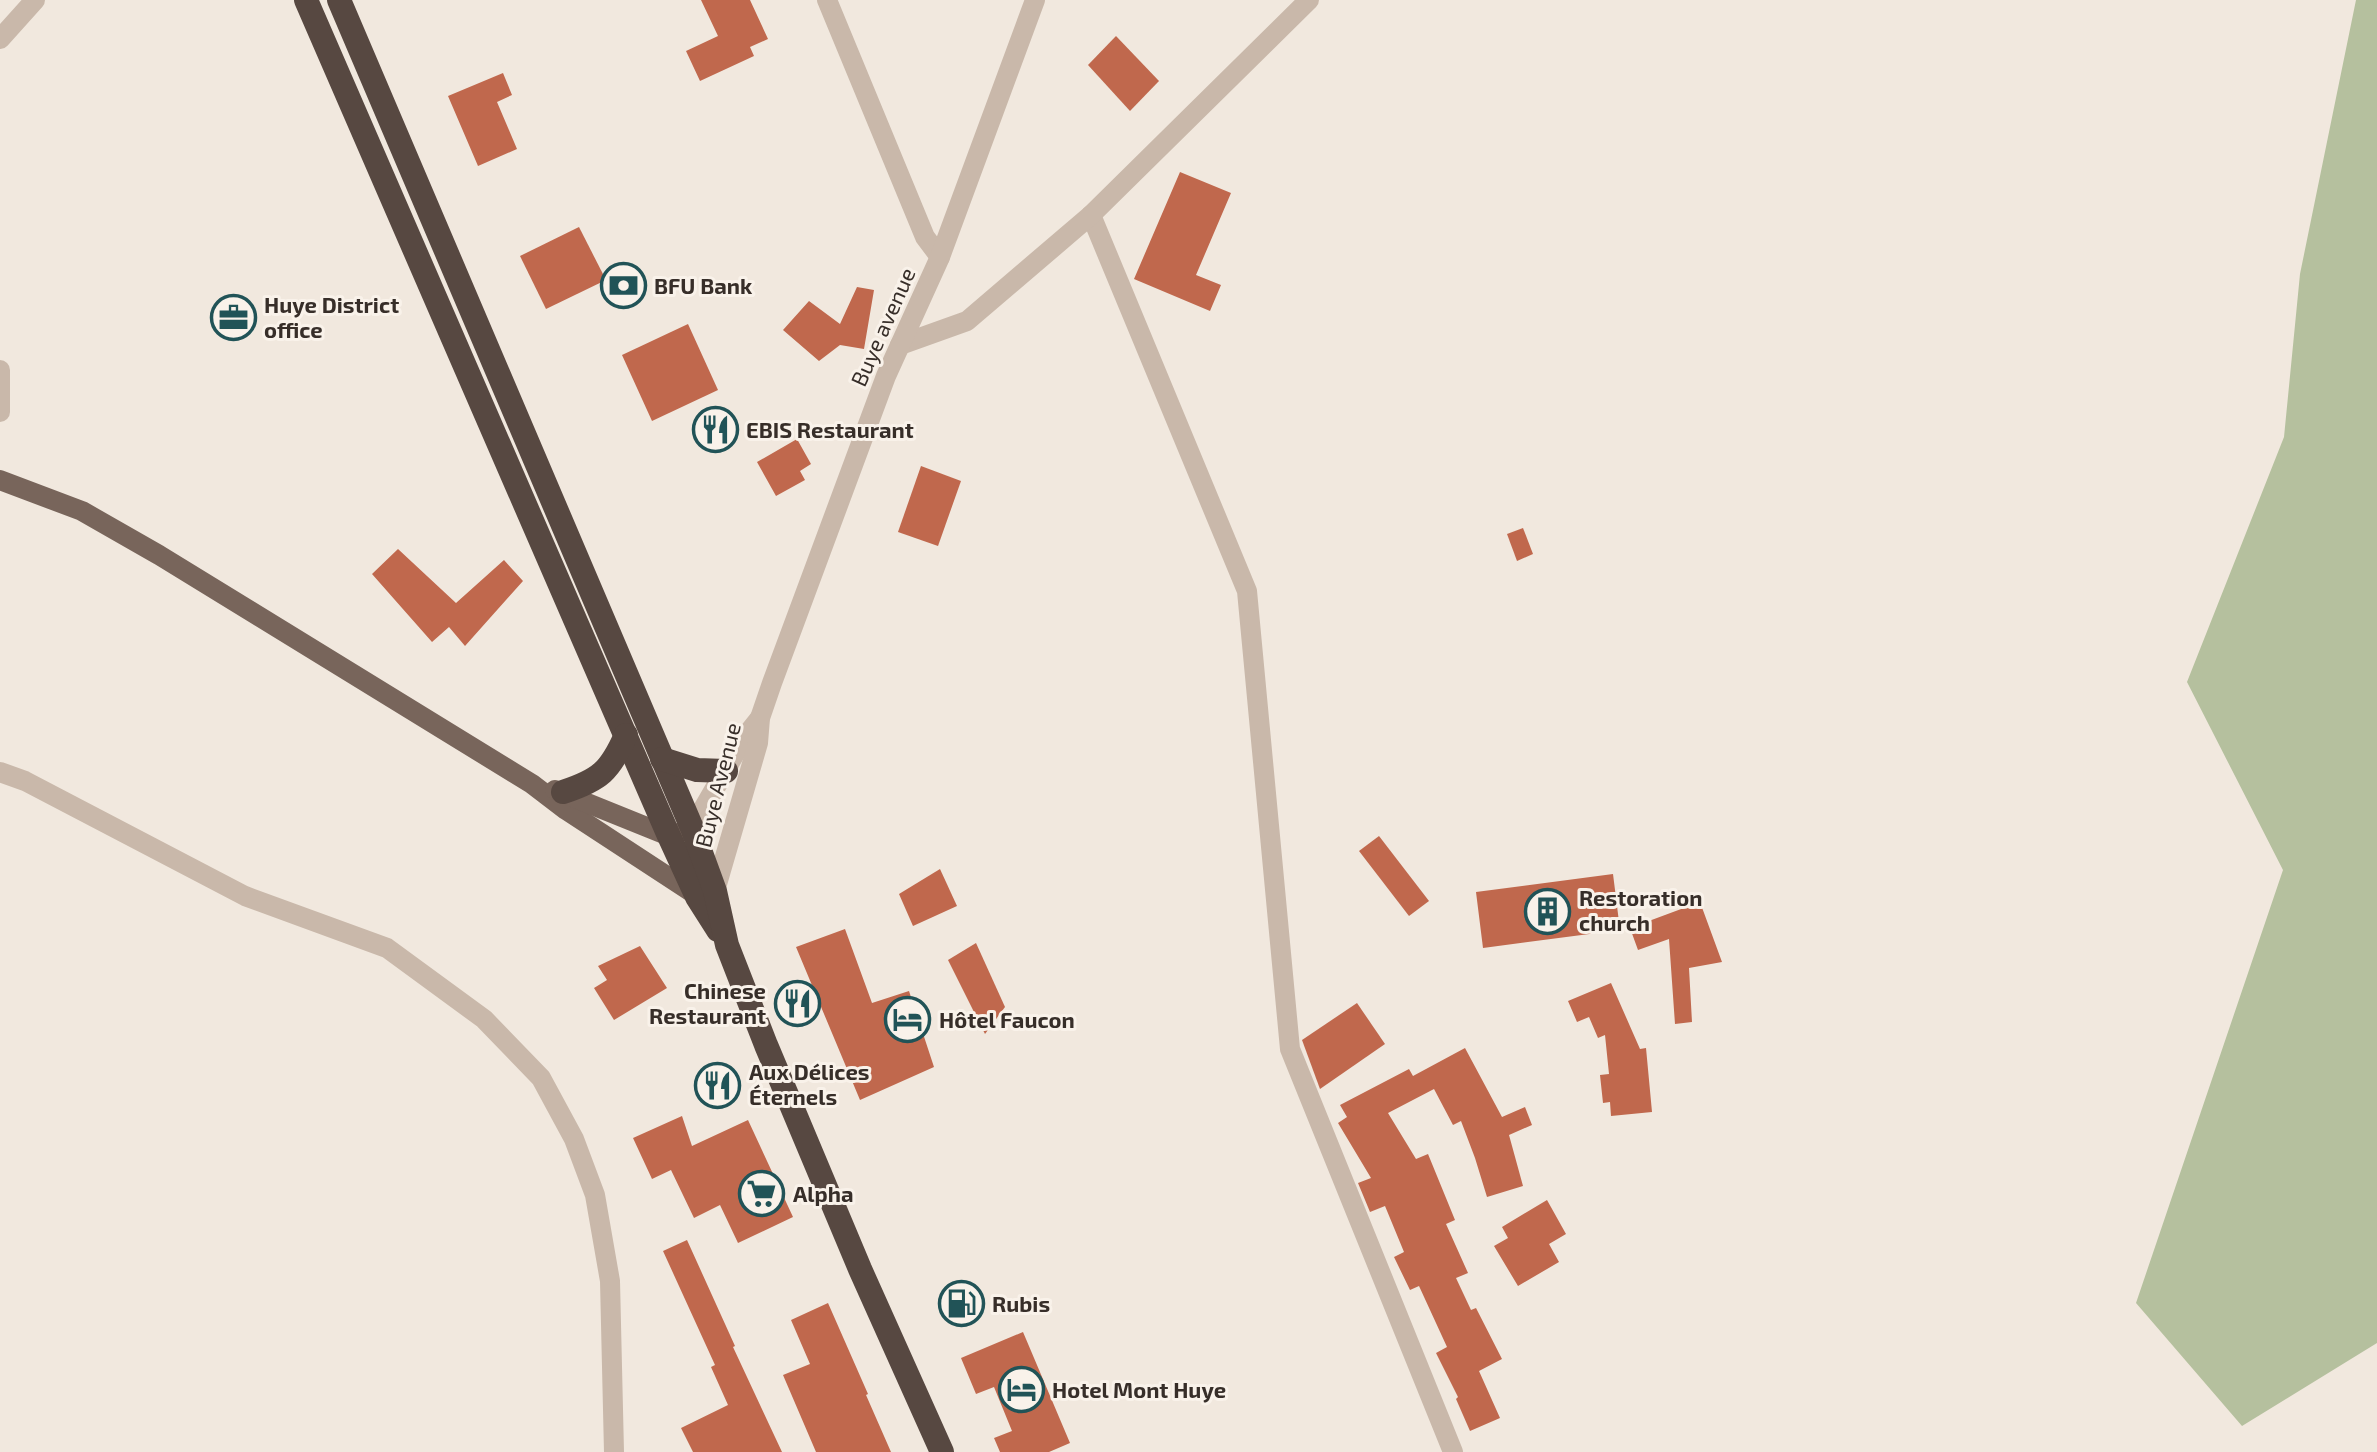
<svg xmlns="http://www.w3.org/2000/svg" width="2377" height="1452" viewBox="0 0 2377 1452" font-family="'Exo 2',sans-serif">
<rect width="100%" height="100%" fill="#f1e8de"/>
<path fill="#b5c09e" d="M2356 0H2377V1343L2242 1426 2136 1303 2283 870 2187 682 2284 437 2300 274Z"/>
<g fill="#c0684d">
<path d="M701 0H750L768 39 750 47 754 56 700 81 686 51 718 36Z"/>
<path d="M1116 36 1159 81 1130 111 1088 65Z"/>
<path d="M503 73 512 95 497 102 517 149 478 166 448 96Z"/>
<path d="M1180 172 1231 193 1196 275 1221 285 1210 311 1134 279Z"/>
<path d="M579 227 606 280 546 309 520 256Z"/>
<path d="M857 287 874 290 864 349 840 345 819 361 783 330 809 301 840 324Z"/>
<path d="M688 324 718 390 652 421 622 355Z"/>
<path d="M797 439 811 464 800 471 805 480 776 496 757 462Z"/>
<path d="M921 466 961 481 938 546 898 532Z"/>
<path d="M1523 528 1533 554 1517 561 1507 534Z"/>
<path d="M398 549 456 603 504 560 523 581 465 646 449 627 432 642 372 574Z"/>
<path d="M1379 836 1429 901 1409 916 1359 851Z"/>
<path d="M940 869 957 906 913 926 899 894Z"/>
<path d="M1613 874 1620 930 1483 948 1476 892Z"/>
<path d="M1700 902 1722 962 1689 968 1692 1022 1675 1024 1669 939 1638 950 1630 928Z"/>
<path d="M845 929 872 1003 909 991 934 1067 860 1100 796 947Z"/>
<path d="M976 943 1005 1007 985 1034 948 960Z"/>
<path d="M640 946 667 988 614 1020 594 988 607 980 598 966Z"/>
<path d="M1611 983 1640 1049 1646 1048 1652 1112 1611 1116 1610 1102 1603 1103 1600 1075 1609 1074 1605 1035 1598 1038 1589 1017 1577 1022 1568 1001Z"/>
<path d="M1357 1003 1385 1044 1320 1089 1302 1040Z"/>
<path d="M1465 1048 1502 1117 1525 1107 1532 1125 1509 1135 1523 1186 1487 1197 1475 1158 1461 1121 1453 1125 1434 1089 1388 1113 1416 1159 1428 1154 1455 1220 1446 1224 1468 1273 1456 1278 1471 1310 1476 1308 1502 1359 1479 1371 1500 1418 1470 1431 1456 1399 1458 1397 1436 1353 1447 1347 1419 1286 1410 1290 1394 1257 1404 1252 1385 1206 1370 1212 1358 1183 1371 1178 1338 1123 1347 1117 1340 1105 1409 1069 1413 1076Z"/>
<path d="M682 1116 692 1146 748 1120 793 1217 738 1243 720 1205 694 1218 671 1170 652 1179 633 1138Z"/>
<path d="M1547 1200 1566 1234 1549 1244 1559 1262 1518 1286 1494 1246 1508 1238 1502 1227Z"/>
<path d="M687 1240 735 1346 733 1347 782 1452H693L681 1428 728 1405 711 1367 715 1365 663 1251Z"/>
<path d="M828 1303 868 1394 866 1395 891 1452H816L783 1375 810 1364 791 1320Z"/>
<path d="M1023 1332 1070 1443 1049 1452H1000L994 1438 1012 1431 994 1387 976 1394 961 1358Z"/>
</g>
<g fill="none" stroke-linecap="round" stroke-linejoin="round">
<g stroke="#c9b8aa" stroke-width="20">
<path d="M827 0 925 237 940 257"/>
<path d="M0 39 35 0"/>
<path d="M1091 215 1247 591 1290 1049 1453 1452"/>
<path d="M900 345 967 321 1091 215 1309 0"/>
<path d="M0 370V412"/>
<path d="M0 772 25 781 245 896 387 948 484 1019 541 1078 574 1139 595 1195 610 1281 614 1452"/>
<path d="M692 828 744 738 760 718"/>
<path d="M715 891 758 743 760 718 772 683 886 376 940 257 1035 0"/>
</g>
<g stroke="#78655b" stroke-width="20">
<path d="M0 480 82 511 159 555 532 784 566 810 699 897"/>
<path d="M555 790 669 836 678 833"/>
</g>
<g stroke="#574841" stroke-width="24">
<path d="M306 0 669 836 697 897 718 930"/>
<path d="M339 0 692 828 715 891 727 945 766 1045 860 1269 942 1452"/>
<path d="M662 759 697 770 726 771"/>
<path d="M563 792C600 780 610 771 626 735"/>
</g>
</g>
<defs>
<symbol id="bank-ring" viewBox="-11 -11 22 22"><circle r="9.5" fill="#f9f2ea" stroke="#215357" stroke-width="1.5"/><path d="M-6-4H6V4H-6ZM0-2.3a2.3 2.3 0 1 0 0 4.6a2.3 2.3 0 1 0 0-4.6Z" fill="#215357"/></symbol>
<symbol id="office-ring" viewBox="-11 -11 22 22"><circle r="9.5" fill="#f9f2ea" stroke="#215357" stroke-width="1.5"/><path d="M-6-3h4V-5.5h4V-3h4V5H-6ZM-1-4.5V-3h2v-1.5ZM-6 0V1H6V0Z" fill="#215357"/></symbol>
<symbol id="restaurant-ring" viewBox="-11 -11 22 22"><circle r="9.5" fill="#f9f2ea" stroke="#215357" stroke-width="1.5"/><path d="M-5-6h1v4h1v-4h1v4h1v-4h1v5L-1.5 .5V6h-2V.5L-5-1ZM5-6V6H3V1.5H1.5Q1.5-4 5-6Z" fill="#215357"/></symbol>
<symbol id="building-ring" viewBox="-11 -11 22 22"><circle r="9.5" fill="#f9f2ea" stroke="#215357" stroke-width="1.5"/><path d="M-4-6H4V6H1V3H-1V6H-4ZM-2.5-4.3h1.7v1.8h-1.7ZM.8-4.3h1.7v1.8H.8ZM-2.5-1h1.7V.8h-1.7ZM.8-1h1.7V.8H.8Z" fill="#215357"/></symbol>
<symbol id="hotel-ring" viewBox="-11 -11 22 22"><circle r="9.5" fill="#f9f2ea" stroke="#215357" stroke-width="1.5"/><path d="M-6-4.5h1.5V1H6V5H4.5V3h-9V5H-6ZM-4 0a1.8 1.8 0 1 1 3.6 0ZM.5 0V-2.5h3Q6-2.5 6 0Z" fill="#215357"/></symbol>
<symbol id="supermarket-ring" viewBox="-11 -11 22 22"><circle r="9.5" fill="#f9f2ea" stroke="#215357" stroke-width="1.5"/><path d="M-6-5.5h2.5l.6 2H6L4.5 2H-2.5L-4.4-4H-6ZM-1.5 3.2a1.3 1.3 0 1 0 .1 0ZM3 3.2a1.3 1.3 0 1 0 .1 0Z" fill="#215357"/></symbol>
<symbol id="fuel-ring" viewBox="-11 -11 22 22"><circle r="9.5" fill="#f9f2ea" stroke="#215357" stroke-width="1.5"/><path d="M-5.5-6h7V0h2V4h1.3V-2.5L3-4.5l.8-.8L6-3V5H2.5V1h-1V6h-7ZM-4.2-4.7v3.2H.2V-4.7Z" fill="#215357"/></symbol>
</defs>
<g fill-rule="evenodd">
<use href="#bank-ring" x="598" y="260" width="51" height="51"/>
<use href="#office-ring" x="208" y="292" width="51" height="51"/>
<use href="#restaurant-ring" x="690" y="404" width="51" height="51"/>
<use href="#building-ring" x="1522" y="886" width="51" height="51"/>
<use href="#restaurant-ring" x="772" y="978" width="51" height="51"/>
<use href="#hotel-ring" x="882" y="994" width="51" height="51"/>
<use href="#restaurant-ring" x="692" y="1060" width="51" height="51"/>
<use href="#supermarket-ring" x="736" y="1168" width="51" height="51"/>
<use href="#fuel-ring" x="936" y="1278" width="51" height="51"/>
<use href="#hotel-ring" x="996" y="1364" width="51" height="51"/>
</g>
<g text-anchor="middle" stroke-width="6" stroke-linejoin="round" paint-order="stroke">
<g font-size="22" font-weight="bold" fill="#372e29" stroke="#f9f2ea" text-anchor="start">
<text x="654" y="294">BFU Bank</text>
<text x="264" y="313">Huye District<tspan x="264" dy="25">office</tspan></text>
<text x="746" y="438">EBIS Restaurant</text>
<text x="1579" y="906">Restoration<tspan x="1579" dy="25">church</tspan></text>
<text x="766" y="999" text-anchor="end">Chinese<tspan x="766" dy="25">Restaurant</tspan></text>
<text x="939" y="1028">Hôtel Faucon</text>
<text x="749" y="1080">Aux Délices<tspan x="749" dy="25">Éternels</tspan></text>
<text x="793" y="1202">Alpha</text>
<text x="992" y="1312">Rubis</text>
<text x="1052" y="1398">Hotel Mont Huye</text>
</g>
<g font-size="22" fill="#372e29" stroke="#f9f2ea">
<text transform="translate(883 327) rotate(-66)" y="8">Buye avenue</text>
<text transform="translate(718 785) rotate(-76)" y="8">Buye Avenue</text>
</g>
</g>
</svg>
